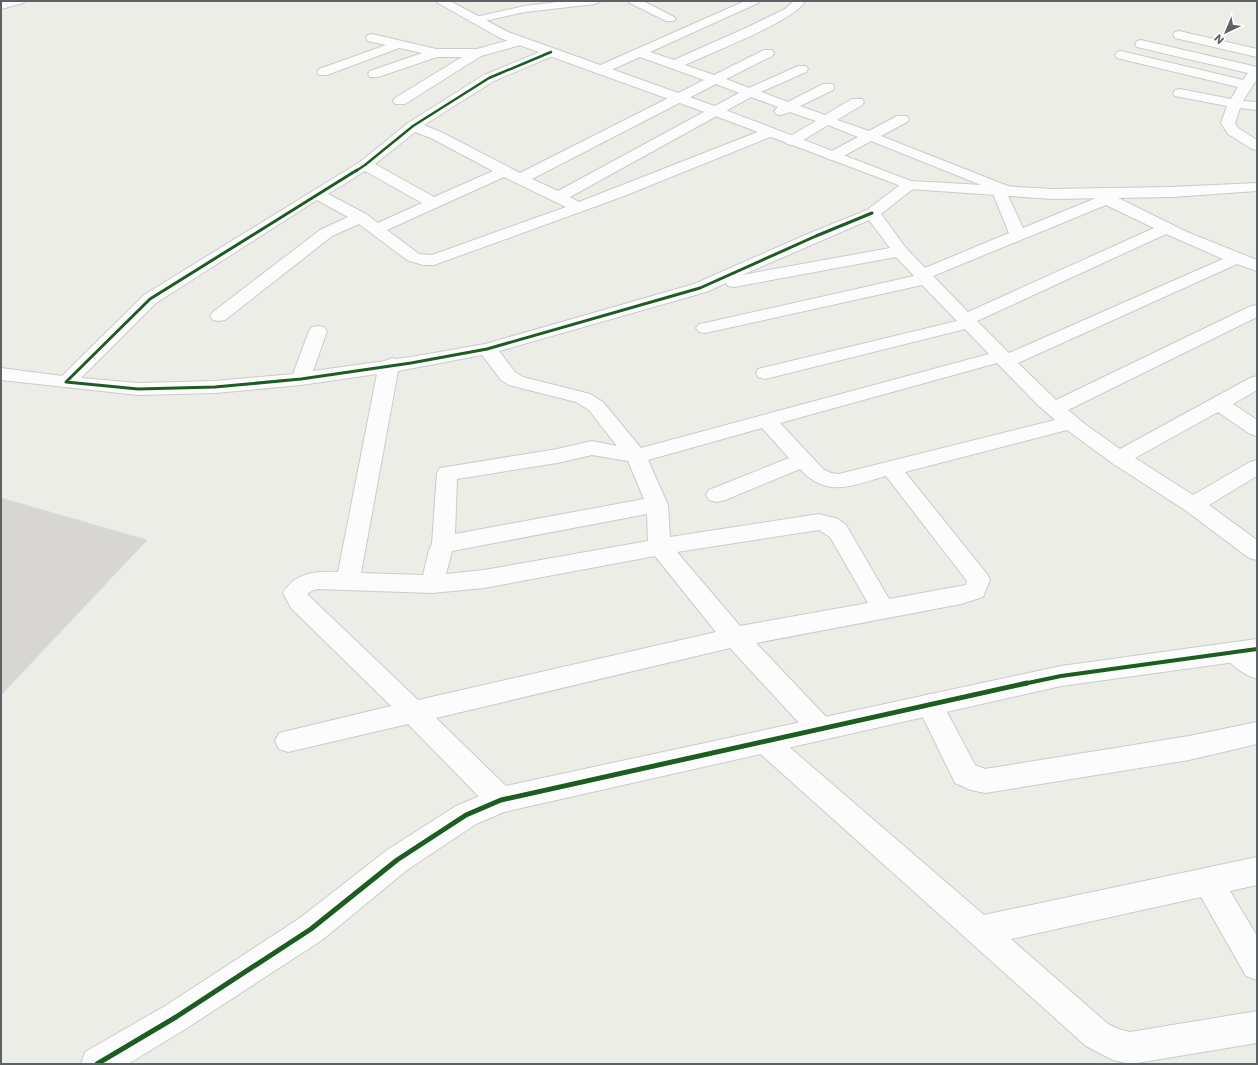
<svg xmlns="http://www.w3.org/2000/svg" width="1258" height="1065" viewBox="0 0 1258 1065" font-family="Poppins,sans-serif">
<rect width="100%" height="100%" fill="#edede8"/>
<path fill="#d7d6d3" stroke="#dcdbd7" d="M1 498 147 540 1 695Z"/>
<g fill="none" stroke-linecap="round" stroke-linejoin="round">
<defs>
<g id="minor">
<path d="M6 1H25L23 3 1 9V2Z"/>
<path d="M565 1H601L595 4 525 12 475 23 471 22 469 20 471 18 525 6Z"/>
<path d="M628 1H643L674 17 676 19 674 21H666L630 3Z"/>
<path d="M745 1H760L758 3 650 52 674 60 748 27 785 9 792 3 790 1H802L804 3C789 23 711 53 685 65L714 75 764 50H772L774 53 772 56 726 79 749 88 798 66H806L808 69 806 72 761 92 788 102 823 84H833L834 87 833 90 800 106 825 115 852 99H862L864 102 862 105 837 120 869 131 897 116H907L909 119 907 122 881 136 1013 188 1016 191 1013 194 1008 196 1023 228 1096 198 1090 193 1093 190 1098 188 1187 232 1257 260V271L1237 264 1018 363 1056 400 1251 306 1257 305V317L1068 410 1086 425 1120 449 1250 378 1257 376V390L1233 404 1257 420V436L1250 434 1218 412 1135 458 1193 495 1250 462 1257 460V476L1209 505 1257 540V560L1249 558 1185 510 1112 463 1067 430 905 472 987 574 990 580 983 597 961 604 756 643 830 721 834 729 830 737 821 740 812 737 730 648 436 718 511 791 515 800 511 809 501 813 491 809 408 724 288 752 279 749 275 741 279 733 391 706 291 608 283 593C295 572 317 571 338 572L377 374 301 385 215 393 138 395 1 380V368L62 376 144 295 360 162 408 123 484 75 547 49H555L557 52 555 55 494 81 424 125 441 132 520 173 704 80 640 57 604 73H596L594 70 596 67ZM716 84 739 93 558 191 532 179ZM751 97 778 107 774 111 776 114 781 115 790 112 816 121 787 138 785 141 787 144 792 145 797 144 828 125 858 137 828 153 826 156 828 159 833 160 838 159 871 141 991 189 1009 233 925 268 906 248 881 214 914 188 916 185 914 182 909 181 904 182 867 210 810 233 694 284 485 344 411 357 396 359 392 358 385 361 313 371 327 331 324 327 318 326 312 327 309 331 293 374 215 381 138 383 81 378 156 303 317 200 348 217 320 230 213 312 210 316 213 320 219 321 225 320 332 236 359 224 407 260 423 265H434L624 196 775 135 777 132 775 129 770 128 765 129 579 202 570 197ZM415 132 431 138 493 171 434 197 375 164ZM365 171 422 203 378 223 366 214 328 194ZM504 177 566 207 432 255 419 254 387 230ZM1106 205 1154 228 968 312 933 276ZM869 220 890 248 742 275ZM1166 234 1223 259 1009 353 977 321ZM896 257 914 276 705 323 699 324 696 328 699 332 705 333 922 285 957 321 758 369 756 373 758 377 765 379 965 329 989 354 641 448 603 402 590 394 523 377 515 372 499 351 706 292 726 283 728 286 734 287ZM482 355 501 380 509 385 576 402 589 410 617 446 592 441 557 449 440 468 437 473 432 544 429 550 423 575 361 573 398 371ZM997 363 1038 405 1055 420 839 474 831 473 823 469 780 423ZM762 428 789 458 709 490 706 495 709 500 717 502 725 500 800 469C827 499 853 485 886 476L967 581 966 585 889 599 846 525 838 519 819 514 670 537 668 505 648 460ZM592 455 628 461 644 499 455 534 457 479 557 463ZM647 514 648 541 484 570 446 574 452 551ZM819 530 830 537 868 603 740 626 677 552ZM655 556 716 632 418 700 307 594 313 590 318 589 432 593 484 588Z"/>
<path d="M1179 31 1257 49V57L1175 38 1173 35 1175 32Z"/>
<path d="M372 34 436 49H477L520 37 524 38 526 41 524 44 481 56 405 104H395L393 101 395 98 462 57H437L378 77H370L368 74 370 71 422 53 399 48 327 75H319L317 72 319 69 386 45 368 41 366 38 368 35Z"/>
<path d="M1141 40 1257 67V79L1243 101 1257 102V110L1240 108 1235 123 1238 128 1257 140V150L1252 149 1228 134 1221 123 1227 106 1180 97 1175 96 1173 93 1175 90 1180 89 1231 99 1238 87 1117 58 1115 55 1117 52 1121 51 1243 80 1248 73 1137 47 1135 44 1137 41Z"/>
<path d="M1234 642 1243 645 1257 655V679C1244 675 1228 664 1222 652L1225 645Z"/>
<path d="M930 694 939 697 975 765 985 769 1189 736 1257 722V744L1189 760 985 793 971 790 955 783 917 705 921 697Z"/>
<path d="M764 730 773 733 984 915 1257 857V885L1230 891 1257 936V980L1246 976 1201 897 1011 939 1108 1024 1118 1029 1130 1032 1257 1011V1043L1131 1064 1113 1060 1086 1046 755 749 751 741 755 733Z"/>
</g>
<path id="tertiary" d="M1257 639V659L1061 686 504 812 476 824 407 870 322 940 187 1028 128 1064H81L85 1052 165 1006 300 918 387 850 456 806 501 787 1061 666Z"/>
<path id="secondary" d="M436 1H450L508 32 720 108 911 181 1052 189 1172 187 1257 183V191L1172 197 1052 199 909 189 710 114 500 38 438 3Z"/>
</defs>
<use href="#minor" stroke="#cacbca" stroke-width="2"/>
<use href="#tertiary" stroke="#cacbca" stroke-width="2"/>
<use href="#secondary" stroke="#cacbca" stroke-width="2"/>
<use href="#minor" fill="#fcfcfc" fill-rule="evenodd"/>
<use href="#tertiary" fill="#fcfcfc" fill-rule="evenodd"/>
<use href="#secondary" fill="#fcfcfc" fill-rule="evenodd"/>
<defs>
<path id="cycleway-far3" d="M356 171 365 165 413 126 489 78 551 52"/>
<path id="cycleway-far2" d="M357 170 150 299 66 382 138 389 215 387 301 379 411 363 487 349 700 288 816 236 872 213"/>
<path id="cycleway-far1" d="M1023 684 1061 676 1257 649"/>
<path id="cycleway" d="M97 1064 176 1017 311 929 397 860 466 815 501 800 1027 683"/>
</defs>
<use href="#cycleway-far3" stroke="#fff" stroke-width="4"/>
<use href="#cycleway-far2" stroke="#fff" stroke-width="5"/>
<use href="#cycleway-far1" stroke="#fff" stroke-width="6"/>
<use href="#cycleway" stroke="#fff" stroke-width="8"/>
<use href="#cycleway-far3" stroke="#1b5e20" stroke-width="2.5"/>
<use href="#cycleway-far2" stroke="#1b5e20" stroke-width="3"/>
<use href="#cycleway-far1" stroke="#1b5e20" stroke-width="4"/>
<use href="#cycleway" stroke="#1b5e20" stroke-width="5"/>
</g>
<rect width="1258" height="1065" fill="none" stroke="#5e6166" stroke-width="4"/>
<g transform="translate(1226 32) rotate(224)" stroke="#ffffff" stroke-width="3" paint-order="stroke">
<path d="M0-3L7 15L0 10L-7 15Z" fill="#5e6166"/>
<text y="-6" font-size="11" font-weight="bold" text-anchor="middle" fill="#5e6166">N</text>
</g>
</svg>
